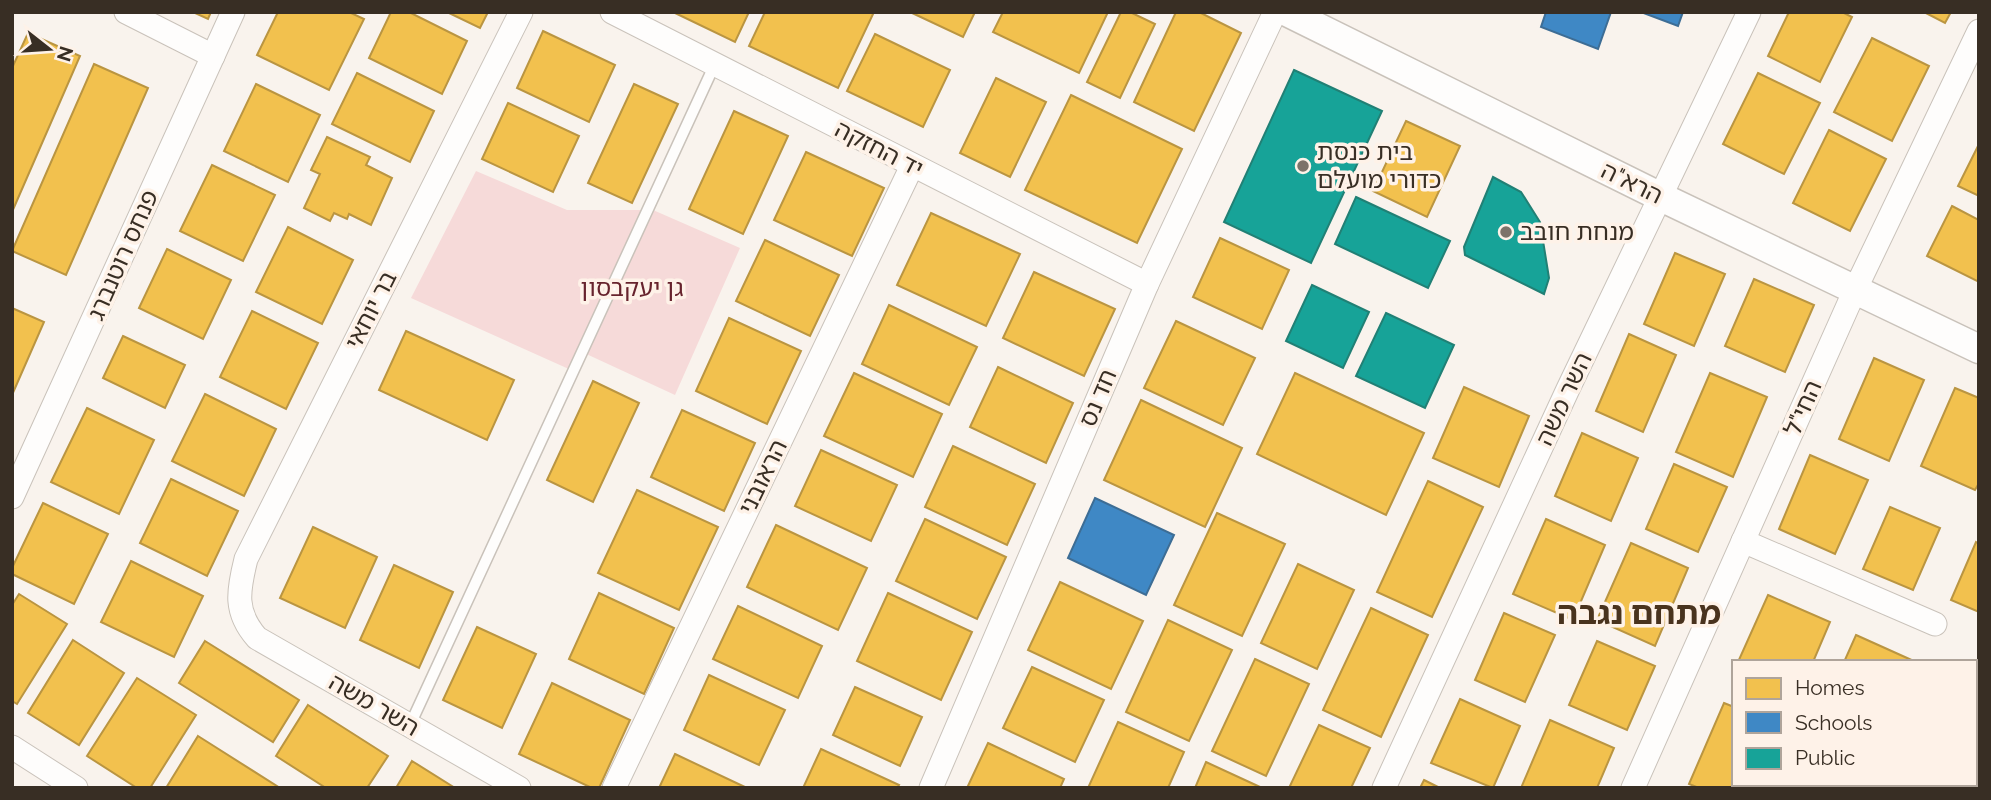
<svg xmlns="http://www.w3.org/2000/svg" width="1991" height="800" viewBox="0 0 1991 800" font-family="Raleway,'Noto Sans Hebrew',sans-serif">
<rect width="100%" height="100%" fill="#f9f3ed"/>
<g fill="#f6dad9">
<path d="M476 171 567 210H653L740 248 675 395 582 352 571 370 411 298Z"/>
<path d="M1979 727V788H1952L1954 784H1975V735Z"/>
</g>
<g fill="#f2c14e" stroke="#ba9541" stroke-width="2">
<path d="M193 12H211L208 19Z"/>
<path d="M278 12H349L364 19 329 90 257 55Z"/>
<path d="M391 12H409L467 41 442 94 369 58Z"/>
<path d="M447 12H488L480 28Z"/>
<path d="M673 12H749L735 42Z"/>
<path d="M765 12H874L838 88 749 46Z"/>
<path d="M910 12H975L963 37Z"/>
<path d="M1003 12H1108L1079 73 993 32Z"/>
<path d="M1121 12H1130L1155 24 1120 98 1087 82Z"/>
<path d="M1176 12H1199L1241 33 1194 131 1134 102Z"/>
<path d="M1789 12H1842L1852 17 1820 82 1768 56Z"/>
<path d="M1924 12H1951L1945 23Z"/>
<path d="M543 31 615 65 589 122 517 88Z"/>
<path d="M28 33 80 56 12 212V68Z"/>
<path d="M875 34 950 70 923 127 847 91Z"/>
<path d="M1872 38 1929 66 1892 141 1834 112Z"/>
<path d="M94 64 148 88 66 275 12 251Z"/>
<path d="M357 73 434 111 410 162 332 124Z"/>
<path d="M1758 73 1820 103 1784 174 1723 144Z"/>
<path d="M996 78 1046 102 1010 177 960 153Z"/>
<path d="M256 84 320 115 288 182 224 151Z"/>
<path d="M634 84 678 104 632 203 588 183Z"/>
<path d="M1071 95 1182 149 1137 243 1025 190Z"/>
<path d="M508 103 579 136 553 192 482 159Z"/>
<path d="M734 111 788 136 743 234 689 209Z"/>
<path d="M1406 121 1460 146 1427 217 1373 191Z"/>
<path d="M1829 130 1886 159 1850 231 1793 203Z"/>
<path d="M327 137 370 157 366 165 392 178 371 225 349 214 347 219 334 213 330 221 304 208 320 174 311 170Z"/>
<path d="M1979 144V196L1958 186Z"/>
<path d="M806 152 884 188 852 256 774 220Z"/>
<path d="M212 165 275 195 243 261 180 231Z"/>
<path d="M1952 206 1979 220V282L1927 256Z"/>
<path d="M931 213 1020 254 986 326 897 285Z"/>
<path d="M288 227 353 260 322 324 256 292Z"/>
<path d="M1220 238 1289 270 1262 329 1193 297Z"/>
<path d="M765 240 839 275 810 336 736 301Z"/>
<path d="M167 249 231 280 203 339 139 308Z"/>
<path d="M1675 253 1725 274 1694 346 1644 324Z"/>
<path d="M1034 272 1115 309 1084 376 1003 338Z"/>
<path d="M1754 279 1814 305 1785 372 1725 346Z"/>
<path d="M889 305 977 347 949 405 862 364Z"/>
<path d="M12 308 44 322 12 395Z"/>
<path d="M252 311 318 343 286 409 220 377Z"/>
<path d="M729 318 801 351 767 424 696 391Z"/>
<path d="M1176 321 1255 358 1223 425 1144 388Z"/>
<path d="M406 331 514 380 487 440 379 390Z"/>
<path d="M1629 334 1676 355 1643 432 1596 411Z"/>
<path d="M123 336 185 365 165 408 103 378Z"/>
<path d="M1874 358 1924 380 1889 461 1839 439Z"/>
<path d="M998 367 1073 403 1046 463 970 427Z"/>
<path d="M854 373 942 414 913 477 824 436Z"/>
<path d="M1295 373 1424 433 1386 515 1257 454Z"/>
<path d="M1710 373 1767 397 1733 477 1676 452Z"/>
<path d="M593 381 639 403 593 502 547 480Z"/>
<path d="M1464 387 1529 416 1499 487 1433 458Z"/>
<path d="M1955 388 1979 398V483L1975 490 1921 466Z"/>
<path d="M205 394 276 429 244 496 172 461Z"/>
<path d="M1141 400 1242 448 1205 527 1104 480Z"/>
<path d="M87 408 154 440 119 514 51 482Z"/>
<path d="M682 410 755 443 724 511 651 477Z"/>
<path d="M1582 433 1638 458 1611 521 1555 496Z"/>
<path d="M953 446 1035 484 1007 545 925 507Z"/>
<path d="M821 450 897 485 871 541 795 506Z"/>
<path d="M1810 455 1868 480 1835 554 1779 529Z"/>
<path d="M1674 464 1727 487 1698 552 1646 529Z"/>
<path d="M171 479 238 511 207 576 140 543Z"/>
<path d="M1428 481 1483 507 1432 617 1377 592Z"/>
<path d="M637 490 718 527 679 610 598 573Z"/>
<path d="M43 503 108 534 74 604 12 574V568Z"/>
<path d="M1890 507 1940 528 1913 590 1863 569Z"/>
<path d="M1217 513 1285 544 1242 636 1174 605Z"/>
<path d="M925 519 1006 557 977 619 896 581Z"/>
<path d="M1546 519 1605 545 1573 620 1513 594Z"/>
<path d="M776 525 867 568 838 630 747 587Z"/>
<path d="M313 527 377 557 345 628 280 598Z"/>
<path d="M1976 542 1979 544V612L1951 600Z"/>
<path d="M1631 543 1688 568 1655 646 1597 620Z"/>
<path d="M131 561 203 596 174 657 101 622Z"/>
<path d="M1298 564 1354 590 1317 669 1261 643Z"/>
<path d="M394 565 453 592 419 668 360 640Z"/>
<path d="M1060 582 1143 621 1111 689 1028 650Z"/>
<path d="M599 593 674 628 644 694 569 659Z"/>
<path d="M888 593 972 632 941 700 857 661Z"/>
<path d="M19 594 67 624 17 704 12 701V605Z"/>
<path d="M1768 595 1830 622 1813 662H1738Z"/>
<path d="M738 606 822 646 798 698 713 659Z"/>
<path d="M1371 608 1428 635 1381 737 1323 710Z"/>
<path d="M1504 613 1555 635 1525 702 1475 680Z"/>
<path d="M1168 620 1232 650 1189 741 1126 712Z"/>
<path d="M477 627 536 654 502 728 443 700Z"/>
<path d="M1856 635 1916 662H1844Z"/>
<path d="M73 640 124 673 79 745 28 713Z"/>
<path d="M205 641 299 700 273 742 179 683Z"/>
<path d="M1597 641 1655 666 1627 730 1569 705Z"/>
<path d="M1255 659 1309 684 1266 776 1212 751Z"/>
<path d="M1032 667 1104 700 1075 762 1003 728Z"/>
<path d="M709 675 785 710 759 765 684 730Z"/>
<path d="M137 678 196 715 150 788H137L87 756Z"/>
<path d="M552 683 630 720 599 788H592L519 754Z"/>
<path d="M855 687 922 717 900 766 833 735Z"/>
<path d="M1460 699 1520 726 1493 788 1431 763Z"/>
<path d="M1724 703 1734 707V784H1760L1758 788H1699L1689 784Z"/>
<path d="M308 705 388 756 367 788H326L276 756Z"/>
<path d="M1550 720 1614 748 1597 788H1521Z"/>
<path d="M1118 722 1184 752 1168 788H1088Z"/>
<path d="M1319 725 1370 748 1351 788H1289Z"/>
<path d="M198 736 280 788H166Z"/>
<path d="M988 743 1064 779 1060 788H967Z"/>
<path d="M821 749 899 785 897 788H803Z"/>
<path d="M675 754 747 788H659Z"/>
<path d="M412 761 455 788H396Z"/>
<path d="M1206 762 1260 787V788H1195Z"/>
<path d="M1424 780 1440 788H1420Z"/>
<path d="M1772 784H1816L1814 788H1771Z"/>
<path d="M1835 784H1881L1880 788H1833Z"/>
</g>
<g fill="#3f88c5" stroke="#3d6d95" stroke-width="2">
<path d="M1546 12H1611L1598 49 1541 27Z"/>
<path d="M1641 12H1683L1678 26Z"/>
<path d="M1095 498 1174 535 1146 595 1068 558Z"/>
</g>
<g fill="#17a398" stroke="#218075" stroke-width="2">
<path d="M1294 70 1382 111 1311 263 1224 222Z"/>
<path d="M1493 177 1521 192 1540 222 1549 278 1544 294 1465 255 1464 247Z"/>
<path d="M1356 197 1450 241 1428 288 1335 244Z"/>
<path d="M1312 285 1369 312 1343 368 1286 341Z"/>
<path d="M1386 313 1454 345 1425 408 1356 376Z"/>
</g>
<g fill="none" stroke-linecap="round" stroke-linejoin="round">
<defs>
<path id="service" d="M410 725 714 66"/>
<g id="minor">
<path d="M126 12 213 56"/>
<path d="M612 12 1147 284"/>
<path d="M12 497 233 12"/>
<path d="M1743 541 1935 624"/>
<path d="M12 747 76 788"/>
<path d="M519 788 257 638C234 612 238 591 246 559L521 12"/>
<path d="M614 788 912 166"/>
<path d="M931 788 1147 284 1275 12"/>
<path d="M1384 788 1568 389 1749 12"/>
<path d="M1633 788 1855 290 1979 31"/>
</g>
<path id="tertiary" d="M1287 12 1661 197 1979 349"/>
</defs>
<use href="#service" stroke="#c9c2ba" stroke-width="13"/>
<use href="#minor" stroke="#c9c2ba" stroke-width="25"/>
<use href="#tertiary" stroke="#c9c2ba" stroke-width="31"/>
<use href="#service" stroke="#fefdfc" stroke-width="10"/>
<use href="#minor" stroke="#fefdfc" stroke-width="23"/>
<use href="#tertiary" stroke="#fefdfc" stroke-width="28"/>
</g>
<g fill="#7c736a" stroke="#fef2e8" stroke-width="2.5">
<circle cx="1303" cy="166" r="7"/>
<circle cx="1506" cy="232" r="7"/>
</g>
<g text-anchor="middle" stroke-width="7" stroke-linejoin="round" paint-order="stroke">
<g font-size="24" fill="#382e24" stroke="#fef2e8">
<text transform="translate(879 149) rotate(27)" y="8">יד החזקה</text>
<text transform="translate(1632 183) rotate(26)" y="8">הרא"ה</text>
<text transform="translate(123 255) rotate(-66)" y="8">פנחס רוטנברג</text>
<text transform="translate(371 310) rotate(-63)" y="8">בר יוחאי</text>
<text transform="translate(1098 398) rotate(-67)" y="8">חד נס</text>
<text transform="translate(1564 399) rotate(-65)" y="8">השר משה</text>
<text transform="translate(1803 408) rotate(-66)" y="8">החי"ל</text>
<text transform="translate(763 477) rotate(-64)" y="8">הראובני</text>
<text transform="translate(374 705) rotate(30)" y="8">השר משה</text>
</g>
<g font-size="24" fill="#382e24" stroke="#fef2e8" text-anchor="start">
<text x="1317" y="160">בית כנסת<tspan x="1317" dy="28">כדורי מועלם</tspan></text>
<text x="1520" y="240">מנחת חובב</text>
</g>
<g font-size="24" fill="#67232d" stroke="#fef2e8">
<text x="632" y="296">גן יעקבסון</text>
</g>
<g font-size="32" font-weight="bold" fill="#49331e" stroke="#fef2e8">
<text x="1639" y="624">מתחם נגבה</text>
</g>
</g>
<rect width="1991" height="800" fill="none" stroke="#382e24" stroke-width="28"/>
<rect x="1732" y="660" width="245" height="126" fill="#fef2e8" stroke="#afa49a" stroke-width="2"/>
<rect x="1746" y="678" width="35" height="21" fill="#f2c14e" stroke="#afa49a" stroke-width="2"/>
<text x="1795" y="695" font-size="21" fill="#382e24">Homes</text>
<rect x="1746" y="712" width="35" height="21" fill="#3f88c5" stroke="#afa49a" stroke-width="2"/>
<text x="1795" y="730" font-size="21" fill="#382e24">Schools</text>
<rect x="1746" y="748" width="35" height="21" fill="#17a398" stroke="#afa49a" stroke-width="2"/>
<text x="1795" y="765" font-size="21" fill="#382e24">Public</text>
<g transform="translate(49 49) rotate(107)" stroke="#fef2e8" stroke-width="5" paint-order="stroke">
<path d="M0-5L12 26L0 18L-12 26Z" fill="#382e24"/>
<text y="-10" font-size="19" font-weight="bold" text-anchor="middle" fill="#382e24">N</text>
</g>
</svg>
